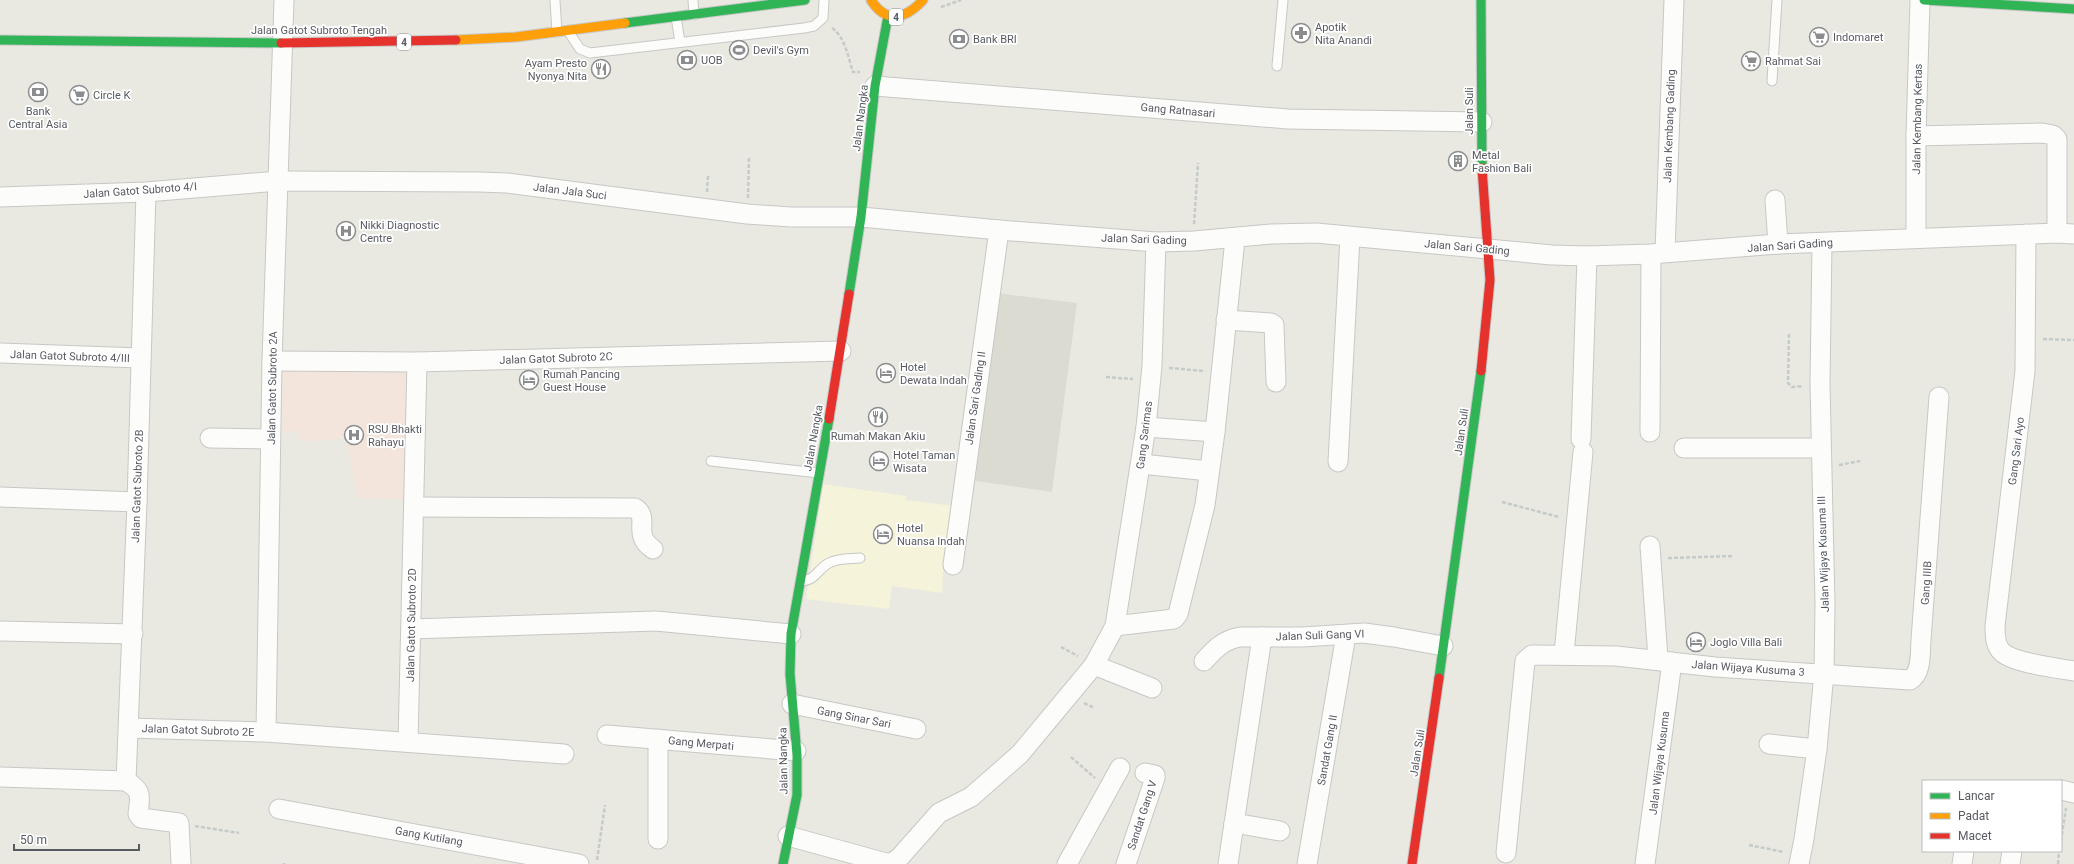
<svg xmlns="http://www.w3.org/2000/svg" width="2074" height="864" viewBox="0 0 2074 864" font-family="Roboto,sans-serif">
<rect width="100%" height="100%" fill="#e9e9e2"/>
<path fill="#f5f3d9" d="M823 484 906 496V500L954 506 943 573 942 593 892 586 889 609 806 599Z"/>
<path fill="#dcdbd1" d="M997 293 1077 303 1052 492 969 480Z"/>
<path fill="#f3e5dc" d="M284 369 406 370 410 377V500L358 498 346 438 300 442 298 430 283 433Z"/>
<g fill="none" stroke-linecap="round" stroke-linejoin="round">
<defs>
<g id="lane">
<path d="M693 0 694 15"/>
<path d="M555 1 557 32"/>
<path d="M676 17 680 42"/>
<path d="M568 31 580 49 590 53 804 28 814 26 823 18 824 0"/>
<path d="M1277 66 1283 0"/>
<path d="M1772 81 1777 0"/>
<path d="M711 461 819 473"/>
<path d="M801 581C817 580 816 570 829 563 838 558 849 559 860 558"/>
</g>
<g id="street">
<path d="M875 86 1288 119 1482 122"/>
<path d="M1916 136 2042 133 2053 135 2057 139V233"/>
<path d="M0 197 146 192 279 181 479 182 507 183 747 214 791 217H861L999 230 1156 242 1194 241 1271 234 1316 233 1552 255 1587 256 1651 254 1778 244 2057 233 2074 234"/>
<path d="M1775 200 1778 244"/>
<path d="M2026 234 2025 371 1995 626C1995 634 1995 646 2002 652 2013 663 2057 668 2074 671"/>
<path d="M1916 238V136L1920 0"/>
<path d="M1665 252 1674 0"/>
<path d="M1226 320 1271 323 1274 325 1276 382"/>
<path d="M0 353 140 358"/>
<path d="M272 361 417 362 841 351"/>
<path d="M1146 427 1215 432"/>
<path d="M1650 432 1651 254"/>
<path d="M210 438 270 439"/>
<path d="M1581 439 1587 256"/>
<path d="M1684 448H1821"/>
<path d="M1338 462 1350 237"/>
<path d="M1141 464 1209 471"/>
<path d="M0 497 137 502"/>
<path d="M414 507 635 508C651 518 631 534 653 549"/>
<path d="M1650 546 1658 659"/>
<path d="M953 565 999 230"/>
<path d="M1115 626 1174 619 1178 614 1205 505 1215 432 1235 239"/>
<path d="M411 629 656 621 791 634"/>
<path d="M0 631 133 634"/>
<path d="M1564 654 1583 452"/>
<path d="M1204 661C1215 649 1223 640 1240 637H1303L1364 633 1394 637 1443 646"/>
<path d="M1094 665 1152 688"/>
<path d="M792 704 916 729"/>
<path d="M129 728 266 732 564 754"/>
<path d="M266 732 272 361 284 0"/>
<path d="M607 735 796 751"/>
<path d="M658 739V839"/>
<path d="M408 742 417 362"/>
<path d="M1769 744 1817 749"/>
<path d="M0 777 126 781"/>
<path d="M126 781 137 502 146 192"/>
<path d="M126 781C143 791 140 796 138 814L141 818 179 823 181 864"/>
<path d="M2061 790 2074 793"/>
<path d="M279 809 579 864"/>
<path d="M1234 823 1280 831"/>
<path d="M788 836 886 863H892L900 857 939 813 971 797 1020 754 1094 665 1115 626 1146 427 1152 366 1156 242"/>
<path d="M1506 853 1525 661 1532 655 1616 656 1715 667 1910 680C1922 673 1920 653 1921 640L1939 397"/>
<path d="M1067 864 1120 768"/>
<path d="M1126 864 1155 778V775L1145 773"/>
<path d="M1228 864 1262 637"/>
<path d="M1307 864 1346 635"/>
<path d="M1645 864 1672 662"/>
<path d="M1799 864 1804 839 1817 749 1824 673 1825 604 1820 384 1822 243"/>
<path d="M1962 864 1964 851"/>
<path d="M2010 864 2012 851"/>
</g>
<g id="fast">
<path d="M1481 0 1482 168"/>
<path d="M1924 0 2074 9"/>
<path d="M625 23 805 0"/>
<path d="M0 40 281 43"/>
<path d="M849 294 861 217 875 86 888 16"/>
<path d="M1439 678 1481 371"/>
<path d="M783 864 797 795V755L790 674 791 634 829 419"/>
</g>
<g id="slow">
<path d="M871 0C886 24 906 19 923 0"/>
<path d="M456 40 516 37 625 23"/>
</g>
<g id="jam">
<path d="M281 43 456 40"/>
<path d="M1481 371 1490 280 1482 168"/>
<path d="M829 419 849 294"/>
<path d="M1412 864 1439 678"/>
</g>
</defs>
<use href="#lane" stroke="#c7c7c6" stroke-width="11"/>
<use href="#street" stroke="#c7c7c6" stroke-width="21"/>
<use href="#fast" stroke="#c7c7c7" stroke-width="11"/>
<use href="#slow" stroke="#c7c7c7" stroke-width="11"/>
<use href="#jam" stroke="#c7c7c7" stroke-width="11"/>
<g stroke="#c5cbc9" stroke-width="2.5" stroke-dasharray="4 2" stroke-linecap="butt">
<path d="M941 7 961 0"/>
<path d="M832 28C845 37 848 57 853 72H860"/>
<path d="M707 192 708 176"/>
<path d="M748 198 749 158"/>
<path d="M1194 224 1198 163"/>
<path d="M1789 334 1788 383 1792 387 1803 386"/>
<path d="M2043 339 2074 340"/>
<path d="M1169 368 1204 371"/>
<path d="M1106 377 1133 379"/>
<path d="M1839 465 1860 461"/>
<path d="M1502 502 1559 517"/>
<path d="M1668 558 1733 556"/>
<path d="M1061 647 1078 656"/>
<path d="M1084 703 1094 708"/>
<path d="M1071 757 1095 778"/>
<path d="M195 826 239 833"/>
<path d="M2061 841 2066 808"/>
<path d="M1749 845 1784 852"/>
<path d="M597 860 605 805"/>
<path d="M284 864V863"/>
<path d="M2058 864 2059 851"/>
</g>
<use href="#lane" stroke="#fcfcfb" stroke-width="9"/>
<use href="#street" stroke="#fcfcfb" stroke-width="19"/>
<use href="#fast" stroke="#30b455" stroke-width="9"/>
<use href="#slow" stroke="#ff9f0a" stroke-width="9"/>
<use href="#jam" stroke="#e5322d" stroke-width="9"/>
</g>
<defs>
<symbol id="pharmacy-ring" viewBox="-11 -11 22 22"><circle r="9.5" fill="#fff" stroke="#8b8c8e" stroke-width="1.5"/><path d="M-2-6h4v4h4v4h-4v4h-4v-4h-4v-4h4Z" fill="#8b8c8e"/></symbol>
<symbol id="supermarket-ring" viewBox="-11 -11 22 22"><circle r="9.5" fill="#fff" stroke="#8b8c8e" stroke-width="1.5"/><path d="M-6-5.5h2.5l.6 2H6L4.5 2H-2.5L-4.4-4H-6ZM-1.5 3.2a1.3 1.3 0 1 0 .1 0ZM3 3.2a1.3 1.3 0 1 0 .1 0Z" fill="#8b8c8e"/></symbol>
<symbol id="bank-ring" viewBox="-11 -11 22 22"><circle r="9.5" fill="#fff" stroke="#8b8c8e" stroke-width="1.5"/><path d="M-6-4H6V4H-6ZM0-2.3a2.3 2.3 0 1 0 0 4.6a2.3 2.3 0 1 0 0-4.6Z" fill="#8b8c8e"/></symbol>
<symbol id="stadium-ring" viewBox="-11 -11 22 22"><circle r="9.5" fill="#fff" stroke="#8b8c8e" stroke-width="1.5"/><path d="M0-5a6.5 5 0 1 0 0 10a6.5 5 0 1 0 0-10ZM-3.5-1.8h7v3.6h-7Z" fill="#8b8c8e"/></symbol>
<symbol id="restaurant-ring" viewBox="-11 -11 22 22"><circle r="9.5" fill="#fff" stroke="#8b8c8e" stroke-width="1.5"/><path d="M-5-6h1v4h1v-4h1v4h1v-4h1v5L-1.5 .5V6h-2V.5L-5-1ZM5-6V6H3V1.5H1.5Q1.5-4 5-6Z" fill="#8b8c8e"/></symbol>
<symbol id="building-ring" viewBox="-11 -11 22 22"><circle r="9.5" fill="#fff" stroke="#8b8c8e" stroke-width="1.5"/><path d="M-4-6H4V6H1V3H-1V6H-4ZM-2.5-4.3h1.7v1.8h-1.7ZM.8-4.3h1.7v1.8H.8ZM-2.5-1h1.7V.8h-1.7ZM.8-1h1.7V.8H.8Z" fill="#8b8c8e"/></symbol>
<symbol id="hospital-ring" viewBox="-11 -11 22 22"><circle r="9.5" fill="#fff" stroke="#8b8c8e" stroke-width="1.5"/><path d="M-5-5h3v3.5h4V-5h3V5h-3V1.5h-4V5h-3Z" fill="#8b8c8e"/></symbol>
<symbol id="hotel-ring" viewBox="-11 -11 22 22"><circle r="9.5" fill="#fff" stroke="#8b8c8e" stroke-width="1.5"/><path d="M-6-4.5h1.5V1H6V5H4.5V3h-9V5H-6ZM-4 0a1.8 1.8 0 1 1 3.6 0ZM.5 0V-2.5h3Q6-2.5 6 0Z" fill="#8b8c8e"/></symbol>
</defs>
<g fill-rule="evenodd">
<use href="#pharmacy-ring" x="1290" y="22" width="22" height="22"/>
<use href="#supermarket-ring" x="1808" y="26" width="22" height="22"/>
<use href="#bank-ring" x="948" y="28" width="22" height="22"/>
<use href="#stadium-ring" x="728" y="39" width="22" height="22"/>
<use href="#bank-ring" x="676" y="49" width="22" height="22"/>
<use href="#supermarket-ring" x="1740" y="50" width="22" height="22"/>
<use href="#restaurant-ring" x="590" y="58" width="22" height="22"/>
<use href="#bank-ring" x="27" y="81" width="22" height="22"/>
<use href="#supermarket-ring" x="68" y="84" width="22" height="22"/>
<use href="#building-ring" x="1447" y="150" width="22" height="22"/>
<use href="#hospital-ring" x="335" y="220" width="22" height="22"/>
<use href="#hotel-ring" x="875" y="362" width="22" height="22"/>
<use href="#hotel-ring" x="518" y="369" width="22" height="22"/>
<use href="#restaurant-ring" x="867" y="406" width="22" height="22"/>
<use href="#hospital-ring" x="343" y="424" width="22" height="22"/>
<use href="#hotel-ring" x="868" y="450" width="22" height="22"/>
<use href="#hotel-ring" x="872" y="523" width="22" height="22"/>
<use href="#hotel-ring" x="1685" y="631" width="22" height="22"/>
</g>
<g text-anchor="middle" stroke-width="3.5" stroke-linejoin="round" paint-order="stroke">
<g fill="#fff" stroke="#8a8c90" stroke-width="1">
<rect x="889" y="9" width="14" height="16" rx="3"/>
<rect x="397" y="34" width="14" height="16" rx="3"/>
</g>
<g font-size="10" font-weight="bold" fill="#585a61">
<text x="896" y="21">4</text>
<text x="404" y="46">4</text>
</g>
<g font-size="11" fill="#585a61" stroke="#fff" text-anchor="start">
<text x="1315" y="31">Apotik<tspan x="1315" dy="13">Nita Anandi</tspan></text>
<text x="1833" y="41">Indomaret</text>
<text x="973" y="43">Bank BRI</text>
<text x="753" y="54">Devil's Gym</text>
<text x="701" y="64">UOB</text>
<text x="1765" y="65">Rahmat Sai</text>
<text x="587" y="67" text-anchor="end">Ayam Presto<tspan x="587" dy="13">Nyonya Nita</tspan></text>
<text x="93" y="99">Circle K</text>
<text x="38" y="115" text-anchor="middle">Bank<tspan x="38" dy="13">Central Asia</tspan></text>
<text x="1472" y="159">Metal<tspan x="1472" dy="13">Fashion Bali</tspan></text>
<text x="360" y="229">Nikki Diagnostic<tspan x="360" dy="13">Centre</tspan></text>
<text x="900" y="371">Hotel<tspan x="900" dy="13">Dewata Indah</tspan></text>
<text x="543" y="378">Rumah Pancing<tspan x="543" dy="13">Guest House</tspan></text>
<text x="368" y="433">RSU Bhakti<tspan x="368" dy="13">Rahayu</tspan></text>
<text x="878" y="440" text-anchor="middle">Rumah Makan Akiu</text>
<text x="893" y="459">Hotel Taman<tspan x="893" dy="13">Wisata</tspan></text>
<text x="897" y="532">Hotel<tspan x="897" dy="13">Nuansa Indah</tspan></text>
<text x="1710" y="646">Joglo Villa Bali</text>
</g>
<g font-size="11" fill="#585a61" stroke="#fff">
<text x="319" y="34">Jalan Gatot Subroto Tengah</text>
<text transform="translate(1178 110) rotate(5)" y="4">Gang Ratnasari</text>
<text transform="translate(1469 111) rotate(-90)" y="4">Jalan Suli</text>
<text transform="translate(860 118) rotate(-83)" y="4">Jalan Nangka</text>
<text transform="translate(1917 119) rotate(-89)" y="4">Jalan Kembang Kertas</text>
<text transform="translate(1669 126) rotate(-88)" y="4">Jalan Kembang Gading</text>
<text transform="translate(140 190) rotate(-4)" y="4">Jalan Gatot Subroto 4/I</text>
<text transform="translate(570 191) rotate(7)" y="4">Jalan Jala Suci</text>
<text transform="translate(1144 239) rotate(2)" y="4">Jalan Sari Gading</text>
<text transform="translate(1790 245) rotate(-4)" y="4">Jalan Sari Gading</text>
<text transform="translate(1467 247) rotate(5)" y="4">Jalan Sari Gading</text>
<text transform="translate(70 356) rotate(2)" y="4">Jalan Gatot Subroto 4/III</text>
<text transform="translate(556 358) rotate(-2)" y="4">Jalan Gatot Subroto 2C</text>
<text transform="translate(272 388) rotate(-89)" y="4">Jalan Gatot Subroto 2A</text>
<text transform="translate(975 398) rotate(-82)" y="4">Jalan Sari Gading II</text>
<text transform="translate(1461 432) rotate(-82)" y="4">Jalan Suli</text>
<text transform="translate(1144 435) rotate(-83)" y="4">Gang Sarimas</text>
<text transform="translate(813 438) rotate(-80)" y="4">Jalan Nangka</text>
<text transform="translate(2016 451) rotate(-83)" y="4">Gang Sari Ayo</text>
<text transform="translate(137 486) rotate(-88)" y="4">Jalan Gatot Subroto 2B</text>
<text transform="translate(1823 554) rotate(-92)" y="4">Jalan Wijaya Kusuma III</text>
<text transform="translate(1926 583) rotate(-86)" y="4">Gang IIIB</text>
<text transform="translate(411 625) rotate(-89)" y="4">Jalan Gatot Subroto 2D</text>
<text transform="translate(1320 635) rotate(-2)" y="4">Jalan Suli Gang VI</text>
<text transform="translate(1748 668) rotate(4)" y="4">Jalan Wijaya Kusuma 3</text>
<text transform="translate(854 717) rotate(11)" y="4">Gang Sinar Sari</text>
<text transform="translate(198 730) rotate(2)" y="4">Jalan Gatot Subroto 2E</text>
<text transform="translate(701 743) rotate(5)" y="4">Gang Merpati</text>
<text transform="translate(1327 750) rotate(-80)" y="4">Sandat Gang II</text>
<text transform="translate(1417 753) rotate(-81)" y="4">Jalan Suli</text>
<text transform="translate(783 761) rotate(-91)" y="4">Jalan Nangka</text>
<text transform="translate(1659 763) rotate(-83)" y="4">Jalan Wijaya Kusuma</text>
<text transform="translate(1142 815) rotate(-72)" y="4">Sandat Gang V</text>
<text transform="translate(429 836) rotate(10)" y="4">Gang Kutilang</text>
</g>
</g>
<rect x="1922" y="780" width="140" height="72" fill="#ffffff" stroke="#bcbdc0"/>
<rect x="1930" y="793" width="20" height="6" fill="#30b455" stroke="#bcbdc0"/>
<text x="1958" y="800" font-size="12" fill="#585a61">Lancar</text>
<rect x="1930" y="813" width="20" height="6" fill="#ff9f0a" stroke="#bcbdc0"/>
<text x="1958" y="820" font-size="12" fill="#585a61">Padat</text>
<rect x="1930" y="833" width="20" height="6" fill="#e5322d" stroke="#bcbdc0"/>
<text x="1958" y="840" font-size="12" fill="#585a61">Macet</text>
<path d="M14 844v6h125v-6" fill="none" stroke="#585a61" stroke-width="2"/>
<text x="20" y="844" font-size="12" fill="#585a61" stroke="#ffffff" stroke-width="3" paint-order="stroke">50 m</text>
</svg>
